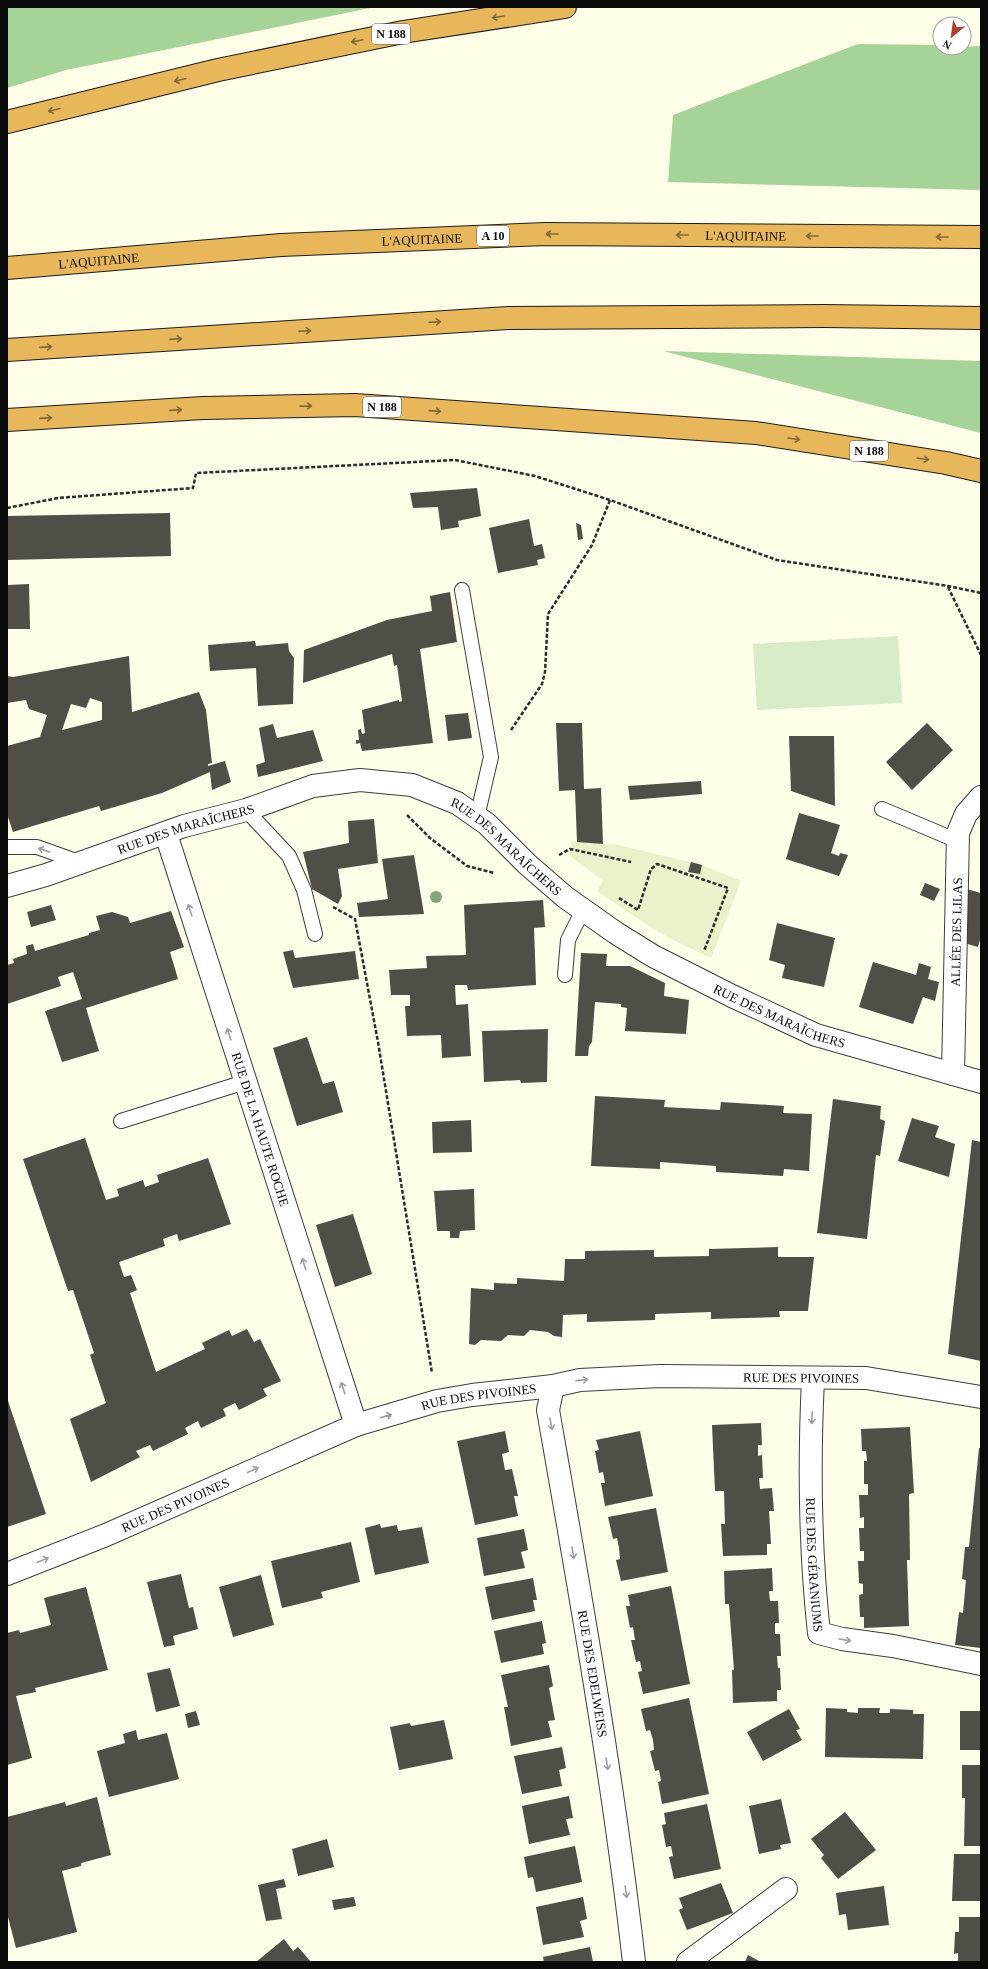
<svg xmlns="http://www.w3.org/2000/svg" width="988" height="1969" viewBox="0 0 988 1969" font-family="Georgia,serif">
<rect width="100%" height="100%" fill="#fdfde8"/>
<path fill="#ecf0cb" d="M571 841 618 845 702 865 741 881 711 958 669 938 640 920 597 891 603 881 570 856Z"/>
<g fill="#a6d397">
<path d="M7 7H375L66 70 7 88Z"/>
<path d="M858 44 940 45V48L981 46V190L668 182 673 115Z"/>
<path d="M663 351 981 361V433Z"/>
</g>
<path fill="#d8ecc7" d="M898 636 902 703 757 710 753 644Z"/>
<g fill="#514d47" fill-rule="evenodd">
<path d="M477 488 481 516 458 521 459 527 441 530 438 507 413 508 410 493Z"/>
<path d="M170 513 171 556 7 560V516Z"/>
<path d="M529 519 534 546 542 544 545 558 537 560 538 565 498 573 489 528Z"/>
<path d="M576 523 581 525 583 539 578 540Z"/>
<path d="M29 584 30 629H7V585Z"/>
<path d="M450 592 457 642 420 649 433 743 362 751 360 743 356 744V740H359L358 730 361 729 362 734 365 733 362 710 399 700V702L402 701 397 665 394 666 392 654 303 683 304 650 387 620 432 611 430 596Z"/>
<path d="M255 641 256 646 288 643 289 651 294 658 293 704 258 706 256 668 210 671 208 645Z"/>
<path d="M129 656 132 712 199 692 206 710 212 763 208 764V766L225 761 231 782 212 790 210 772 162 793 101 811 99 806 13 832 7 814V746L40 737 47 715 29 709 26 700 7 703V676L13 677ZM90 698 102 702V720L62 730 71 704 86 708Z"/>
<path d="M468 713 472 738 448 741 445 715Z"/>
<path d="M556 723H582L584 789 601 788 603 844 577 842 575 790 559 791Z"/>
<path d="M927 723 953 750 912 790 886 762Z"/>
<path d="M273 724 277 738 313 730 323 761 258 777 256 765 265 762 259 728Z"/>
<path d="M789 736H834L835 806 791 791Z"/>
<path d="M701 781 702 794 630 800 628 786Z"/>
<path d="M799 813 840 825 831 853 839 856 840 853 848 855 839 876 786 859Z"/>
<path d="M374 819 378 863 338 869 342 896 338 904 312 889 303 852 349 843 348 821Z"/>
<path d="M414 855 424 914 359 917 357 903 388 899 382 859Z"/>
<path d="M691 862 702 865 700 874 688 872Z"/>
<path d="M925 883 940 889 934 901 920 895Z"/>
<path d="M963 888 981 893V936L978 947 964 943Z"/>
<path d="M543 900 545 927 534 928 536 985 468 990 467 985H455L456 1005 468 1004 471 1056 442 1058 441 1035 407 1036 405 1006H410V995H391L389 970 427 968 426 956 466 955 464 905Z"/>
<path d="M51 905 56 920 31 927 27 912Z"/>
<path d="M171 911 184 947 170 952 178 979 86 1008 99 1051 62 1062 45 1011 82 999 73 972 58 977 61 986 7 1004V965L14 963 13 959 27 954 26 946 33 944 35 951 89 935V933L100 930 96 916 112 912 128 917 130 923Z"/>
<path d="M777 923 835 938 824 987 782 978 785 965 769 960Z"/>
<path d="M293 950 295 958 355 951 359 979 293 988 283 952Z"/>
<path d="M581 953 607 954 606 966H630L665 983 664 996 689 1000 686 1034 625 1031 627 1008 621 1007V1004L595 1002 592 1042 589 1046 588 1056H575Z"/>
<path d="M873 962 916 975 919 963 931 967 928 979 939 982 935 1001 923 997 913 1024 859 1007Z"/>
<path d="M548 1029 547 1082 521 1083 520 1080 484 1082 482 1031Z"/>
<path d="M307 1037 323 1084 334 1081 343 1112 297 1126 273 1048Z"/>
<path d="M595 1096 665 1100 664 1107 720 1110 721 1102 784 1106 783 1113 812 1114 809 1171 784 1169 783 1176 716 1172V1166L660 1162V1169L591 1166Z"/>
<path d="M833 1099 881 1106 880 1119 885 1121 880 1156 876 1155 867 1239 817 1233Z"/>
<path d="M912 1118 939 1126 935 1137 955 1144 949 1177 898 1161Z"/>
<path d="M471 1120 472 1152 433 1153 432 1122Z"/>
<path d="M85 1138 106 1200 119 1196 117 1189 143 1180 145 1187 159 1182 157 1175 208 1158 231 1224 179 1241 177 1234 163 1239 165 1246 119 1262 124 1277 131 1275 137 1290 130 1293 156 1372 205 1349 202 1343 229 1330 232 1336 247 1329 254 1342 260 1339 281 1381 263 1389 267 1396 239 1410 235 1403 223 1409 226 1416 201 1428 198 1421 185 1428 188 1434 153 1451 150 1445 136 1451 140 1457 91 1482 70 1419 106 1403 90 1355 94 1353 73 1290 68 1291 23 1159Z"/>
<path d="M972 1140 981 1142V1361L948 1354Z"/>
<path d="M474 1189 475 1230 460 1231 459 1238H450V1231H437L434 1191Z"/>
<path d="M353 1214 372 1274 335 1287 316 1225Z"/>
<path d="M778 1247V1257H814L808 1311H779L780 1317 711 1319V1312L655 1314V1320L587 1322V1314L563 1315 562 1337 554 1336 548 1332 530 1330 524 1336 508 1335 501 1341 481 1340 475 1345 469 1344 471 1288 494 1290V1283L517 1284V1278L564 1281 565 1259H585V1251L654 1250V1257L709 1256V1249Z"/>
<path d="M7 1398 46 1514 7 1527Z"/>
<path d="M761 1423 762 1445H758V1456L762 1455 763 1478H759L760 1489 772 1488 774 1511H769L771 1544H767V1555L723 1556 721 1524H725L724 1491H715L712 1425Z"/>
<path d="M910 1427 914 1493 909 1494 910 1560H907L909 1626 864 1628V1617H860L859 1595 863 1594V1584L859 1583 858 1561H864V1551H860L859 1528H864V1517L860 1518 859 1495H868V1484H864V1461H867L866 1451H862L861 1429Z"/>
<path d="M505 1431 509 1452 502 1454 505 1470 512 1469 518 1496H514L518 1516 475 1525 457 1441Z"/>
<path d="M640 1431 653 1496 605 1506 601 1483H605L603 1472 599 1473 595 1451 599 1450 596 1440Z"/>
<path d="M979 1448H981V1648L955 1645 959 1612 963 1613 966 1580 962 1579 965 1547H969Z"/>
<path d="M656 1508 668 1572 621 1581 616 1560 620 1559 619 1548 617 1538 613 1539 608 1517Z"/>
<path d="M380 1524 381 1528 397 1525 398 1531 422 1527 429 1563 375 1575 365 1528Z"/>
<path d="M524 1529 528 1550 521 1552 525 1568 484 1576 477 1538Z"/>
<path d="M351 1542 360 1582 321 1592 323 1598 282 1608 271 1561Z"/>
<path d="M772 1568 773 1591H769L770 1601H778L779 1623H775V1634H780L781 1656H777L778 1668H780L781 1690H777V1701L733 1703 732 1670H734L729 1604H725L724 1571Z"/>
<path d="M181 1574 189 1608 193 1607 198 1629 173 1636 175 1645 164 1647 147 1582Z"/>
<path d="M261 1575 274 1625 233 1637 219 1587Z"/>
<path d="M533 1578 537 1600H533L535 1611 492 1620 485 1587Z"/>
<path d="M671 1586 690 1684 643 1694 638 1672 642 1671 640 1661 636 1662 631 1640H635L633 1627 630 1628 626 1606H630L628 1595Z"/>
<path d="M86 1587 108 1670 35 1688 36 1692 16 1696 32 1758 7 1765V1633L19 1630 20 1633 51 1625 44 1598Z"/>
<path d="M542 1621 546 1643 542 1644 544 1654 501 1663 494 1631Z"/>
<path d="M549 1665 553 1686 549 1688 555 1720 548 1721 552 1737 511 1746 504 1707H508L501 1675Z"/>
<path d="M170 1668 180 1706 156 1712 147 1673Z"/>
<path d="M689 1698 709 1794 662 1804 658 1782 661 1781 659 1770 655 1771 650 1751 654 1750 653 1740 650 1730 646 1731 641 1709Z"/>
<path d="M826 1708 847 1709V1712L858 1713V1708H880L879 1713H890V1709L913 1710V1714H924L923 1759 825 1757Z"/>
<path d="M789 1709 800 1729 796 1730 802 1740 763 1761 747 1732Z"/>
<path d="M196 1711 200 1725 188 1728 185 1714Z"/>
<rect x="960" y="1711" width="21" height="39"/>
<path d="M444 1720 453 1759 399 1770 390 1727 410 1723 411 1726Z"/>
<path d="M136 1730 138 1740 167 1733 179 1779 109 1797 97 1751 125 1743 123 1734Z"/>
<path d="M562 1747 566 1768 559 1770 562 1786 522 1794 514 1756Z"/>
<path d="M962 1765H981V1846H964L965 1798H962Z"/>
<path d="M569 1796 573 1818 566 1819 570 1835 529 1844 522 1806Z"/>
<path d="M97 1797 111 1855 81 1863V1866L62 1871 77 1932 16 1948 7 1913V1817L65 1802 66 1806Z"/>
<path d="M781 1799 791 1843 780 1845 781 1849 759 1854 749 1806Z"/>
<path d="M707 1804 721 1869 674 1879 669 1857 673 1856 671 1846 666 1847 662 1825 666 1824 664 1813Z"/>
<path d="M845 1812 876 1850 838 1879 821 1858 824 1855 811 1839Z"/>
<path d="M327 1839 334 1867 298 1876 292 1849Z"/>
<path d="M575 1846 582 1882 536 1892 533 1877 528 1878 524 1857Z"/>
<path d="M954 1854H981V1901H952Z"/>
<path d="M284 1879 286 1887 276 1889 282 1919 266 1921 258 1885Z"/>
<path d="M721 1883 733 1913 687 1930 679 1910 683 1908 679 1898Z"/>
<path d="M884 1886 889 1925 848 1930 846 1914 839 1915 836 1893Z"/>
<path d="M354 1897 356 1906 334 1910 332 1900Z"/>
<path d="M583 1897 587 1919 580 1921 584 1937 543 1945 536 1907Z"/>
<path d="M959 1917H981V1962H958V1953L954 1954 955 1932H959Z"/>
<path d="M284 1939 293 1951 298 1947 311 1962H256Z"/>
<path d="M590 1947 593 1962H544L543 1957Z"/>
<path d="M748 1955 761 1962H745Z"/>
</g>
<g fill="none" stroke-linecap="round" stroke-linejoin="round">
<defs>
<g id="lane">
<path d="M462 590 491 757 477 817"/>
<path d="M882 809 958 841"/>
<path d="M246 810 289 856 304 890 315 934"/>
<path d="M7 847H37L79 862"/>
<path d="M565 975 568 940 583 910"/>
<path d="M121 1121 245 1082"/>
</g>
<g id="street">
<path id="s1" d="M166 834 356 1425"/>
<path id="s2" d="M7 886 46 875 184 826 246 810 313 786 360 780 412 785 457 803 487 824 527 864 565 897 616 933 653 956 732 996 816 1035 981 1082"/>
<path id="s3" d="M953 1074 958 833 966 814 981 797"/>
<path id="s4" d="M813 1379C809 1462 810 1551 819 1633L842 1639 893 1646 981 1664"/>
<path id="s5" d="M553 1386 548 1410C580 1593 613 1777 634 1962"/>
<path id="s6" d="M7 1574 106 1535 356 1425 437 1401 472 1395 553 1386 580 1380 660 1376 866 1378 981 1397"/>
<path d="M688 1962 786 1889"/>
</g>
<g id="highway">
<path d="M7 122 218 70 403 32 565 7"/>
<path id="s7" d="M7 268 281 245 545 234 981 237"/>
<path d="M7 350 508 318 824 316 981 318"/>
<path d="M7 420 203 408 355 405 756 433 946 463 981 471"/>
</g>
</defs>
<use href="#lane" stroke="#3d3d3d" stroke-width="16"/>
<use href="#street" stroke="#3d3d3d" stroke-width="24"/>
<use href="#highway" stroke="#1b1b1b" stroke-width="24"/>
<g stroke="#2c2c2c" stroke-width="2.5" stroke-dasharray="4 2" stroke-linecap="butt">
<path d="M7 508 58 498 193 488 196 473 455 460 535 476 610 500 777 560 948 586 981 593"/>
<path d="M948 587 981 655"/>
<path d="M511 730 542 684 545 672 548 614 592 545 610 500"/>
<path d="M407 815 430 838 467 866 494 873"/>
<path d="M559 855 570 849 631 862"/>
<path d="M619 898 638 910 651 869 657 864 728 888 704 951"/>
<path d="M333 907 355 919 378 1042 432 1373"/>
</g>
<use href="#lane" stroke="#fff" stroke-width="14"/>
<use href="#street" stroke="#fff" stroke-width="22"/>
<use href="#highway" stroke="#e8b75c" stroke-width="22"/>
</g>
<circle fill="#85a47b" cx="436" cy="897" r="6"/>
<defs><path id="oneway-shaft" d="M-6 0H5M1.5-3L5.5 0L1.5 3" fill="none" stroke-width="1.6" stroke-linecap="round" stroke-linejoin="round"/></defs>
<g stroke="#846937">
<use href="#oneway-shaft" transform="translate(498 17) rotate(171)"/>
<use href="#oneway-shaft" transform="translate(357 41) rotate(168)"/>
<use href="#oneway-shaft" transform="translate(180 80) rotate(166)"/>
<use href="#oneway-shaft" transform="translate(54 110) rotate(166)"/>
<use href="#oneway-shaft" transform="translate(552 234) rotate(-180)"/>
<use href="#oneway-shaft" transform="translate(682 235) rotate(-180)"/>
<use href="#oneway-shaft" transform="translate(812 236) rotate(-180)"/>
<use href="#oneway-shaft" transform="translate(942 237) rotate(-180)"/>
<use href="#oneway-shaft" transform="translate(435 322) rotate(-4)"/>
<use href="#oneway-shaft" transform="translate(305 331) rotate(-4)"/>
<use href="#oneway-shaft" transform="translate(176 339) rotate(-4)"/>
<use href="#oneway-shaft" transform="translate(46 347) rotate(-4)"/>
<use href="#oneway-shaft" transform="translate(306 406) rotate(-1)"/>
<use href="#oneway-shaft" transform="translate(176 410) rotate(-4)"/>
<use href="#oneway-shaft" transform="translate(435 411) rotate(4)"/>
<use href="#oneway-shaft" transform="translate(46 418) rotate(-4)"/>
<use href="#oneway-shaft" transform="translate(794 439) rotate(9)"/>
<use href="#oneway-shaft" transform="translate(923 459) rotate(9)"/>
</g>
<g stroke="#9d9d9d">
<use href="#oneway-shaft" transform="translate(44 850) rotate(-161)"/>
<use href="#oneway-shaft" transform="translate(190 910) rotate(-108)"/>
<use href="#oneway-shaft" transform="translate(229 1034) rotate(-108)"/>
<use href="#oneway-shaft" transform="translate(304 1264) rotate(-108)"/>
<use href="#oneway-shaft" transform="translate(582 1380) rotate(-6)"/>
<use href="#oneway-shaft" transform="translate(343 1388) rotate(-108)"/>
<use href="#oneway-shaft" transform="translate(386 1416) rotate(-16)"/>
<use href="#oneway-shaft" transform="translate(812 1418) rotate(93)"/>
<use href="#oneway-shaft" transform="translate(551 1424) rotate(80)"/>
<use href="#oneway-shaft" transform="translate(253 1470) rotate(-24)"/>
<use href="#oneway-shaft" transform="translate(573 1553) rotate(80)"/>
<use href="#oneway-shaft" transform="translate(43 1560) rotate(-22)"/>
<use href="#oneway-shaft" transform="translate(845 1640) rotate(9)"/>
<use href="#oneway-shaft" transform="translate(607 1764) rotate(81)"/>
<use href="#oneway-shaft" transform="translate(626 1892) rotate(82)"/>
</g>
<g text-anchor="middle" stroke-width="4" stroke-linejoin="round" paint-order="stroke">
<g fill="#fff" stroke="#545454" stroke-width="1">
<rect x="372" y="24" width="38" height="20" rx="3"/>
<rect x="477" y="226" width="32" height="20" rx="3"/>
<rect x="363" y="397" width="38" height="20" rx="3"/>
<rect x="850" y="441" width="38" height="20" rx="3"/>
</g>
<g font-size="12" font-weight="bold" fill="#0a0a0a">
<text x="391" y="38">N 188</text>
<text x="493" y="240">A 10</text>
<text x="382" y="411">N 188</text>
<text x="869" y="455">N 188</text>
</g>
<g font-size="13" fill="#0a0a0a" stroke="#fff">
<text dy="5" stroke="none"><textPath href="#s7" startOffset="740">L'AQUITAINE</textPath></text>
<text dy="5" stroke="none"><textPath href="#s7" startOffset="416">L'AQUITAINE</textPath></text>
<text dy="5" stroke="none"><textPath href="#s7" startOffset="92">L'AQUITAINE</textPath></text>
<text dy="5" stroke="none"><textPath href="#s2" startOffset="188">RUE DES MARAÎCHERS</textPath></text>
<text dy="5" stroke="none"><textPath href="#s2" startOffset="536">RUE DES MARAÎCHERS</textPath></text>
<text dy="5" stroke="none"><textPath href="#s3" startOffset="142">ALLÉE DES LILAS</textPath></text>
<text dy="5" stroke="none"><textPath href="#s2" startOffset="860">RUE DES MARAÎCHERS</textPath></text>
<text dy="5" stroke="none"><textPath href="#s1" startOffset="310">RUE DE LA HAUTE ROCHE</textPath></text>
<text dy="5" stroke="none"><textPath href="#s6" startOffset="830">RUE DES PIVOINES</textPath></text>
<text dy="5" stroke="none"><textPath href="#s6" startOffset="506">RUE DES PIVOINES</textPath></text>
<text dy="5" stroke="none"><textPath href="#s6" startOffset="182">RUE DES PIVOINES</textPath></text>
<text dy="5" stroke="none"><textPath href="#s4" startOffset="186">RUE DES GÉRANIUMS</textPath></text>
<text dy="5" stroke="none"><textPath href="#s5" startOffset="292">RUE DES EDELWEISS</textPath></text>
</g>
</g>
<rect width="988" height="1969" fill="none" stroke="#0a0a0a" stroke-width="16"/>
<g transform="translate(952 36) rotate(209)"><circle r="19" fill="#ffffff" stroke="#9d9d9d"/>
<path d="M0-3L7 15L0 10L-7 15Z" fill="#ad412f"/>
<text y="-6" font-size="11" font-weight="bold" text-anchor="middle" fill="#0a0a0a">N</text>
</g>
</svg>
